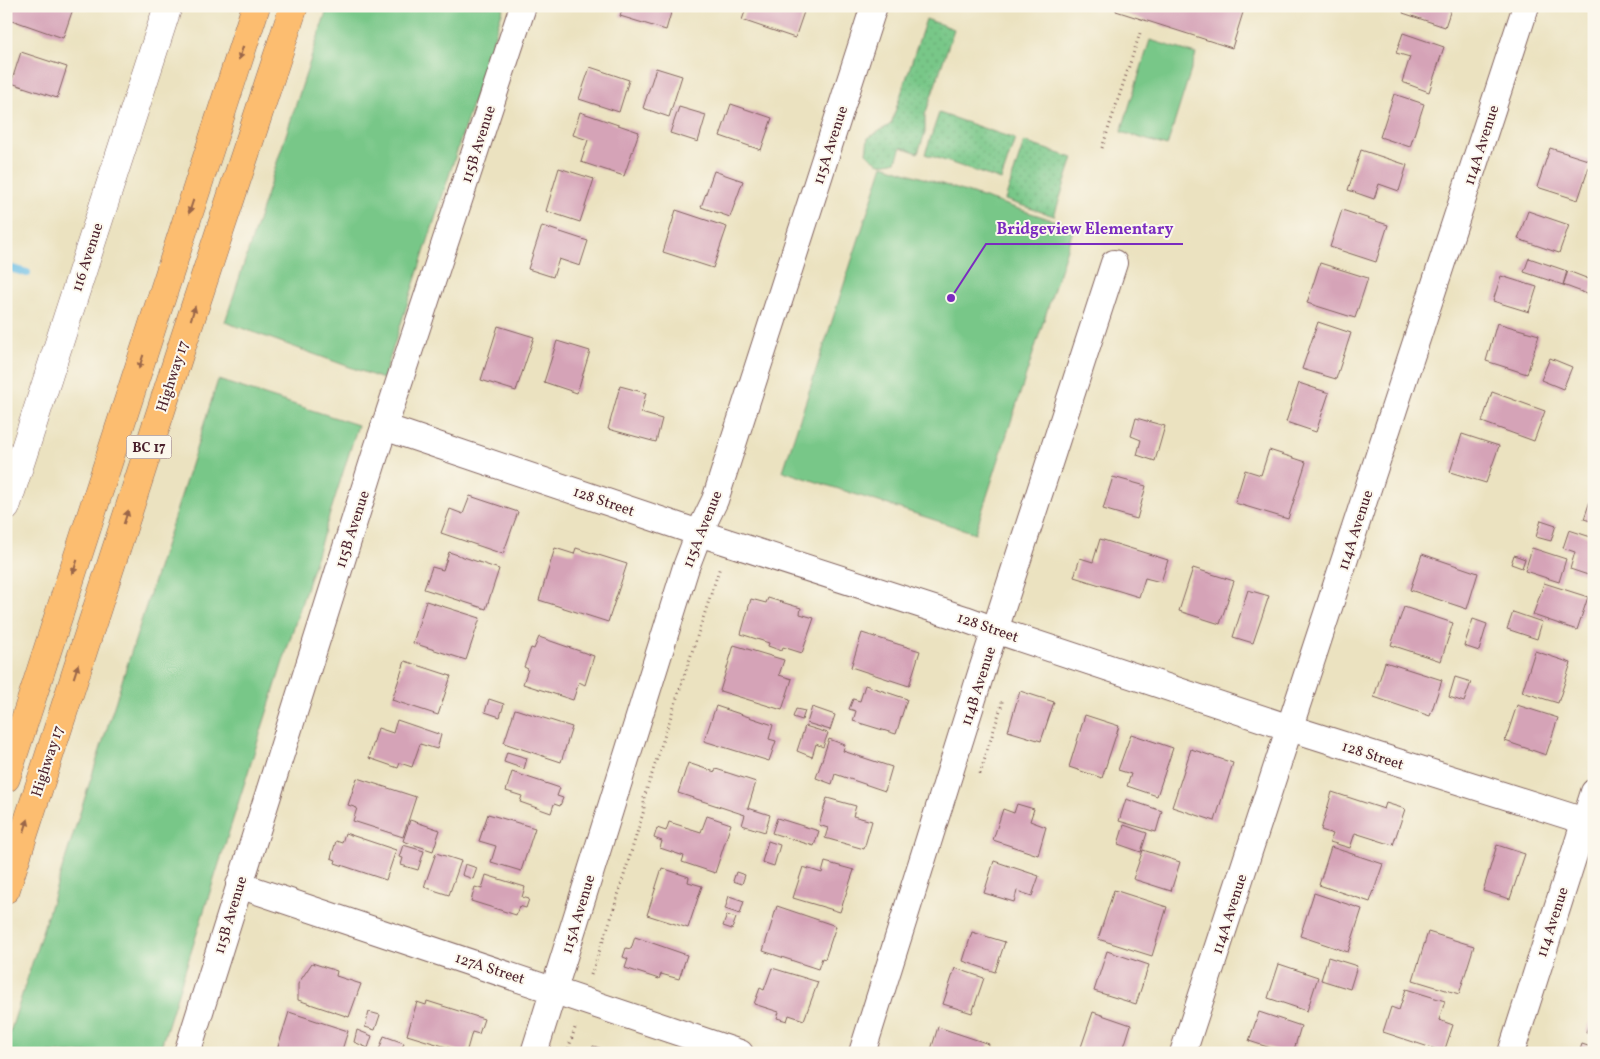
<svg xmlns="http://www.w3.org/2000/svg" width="1600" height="1059" viewBox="0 0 1600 1059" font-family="Vollkorn,serif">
<defs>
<pattern id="park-dots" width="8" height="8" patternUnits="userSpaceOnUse" patternTransform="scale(1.25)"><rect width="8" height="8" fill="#78c788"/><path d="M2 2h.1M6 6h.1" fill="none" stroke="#69aa76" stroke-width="1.8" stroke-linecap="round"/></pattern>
</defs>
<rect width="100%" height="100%" fill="#fbf7ec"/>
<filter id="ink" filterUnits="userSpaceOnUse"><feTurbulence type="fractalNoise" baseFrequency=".02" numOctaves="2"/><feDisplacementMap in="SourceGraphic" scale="10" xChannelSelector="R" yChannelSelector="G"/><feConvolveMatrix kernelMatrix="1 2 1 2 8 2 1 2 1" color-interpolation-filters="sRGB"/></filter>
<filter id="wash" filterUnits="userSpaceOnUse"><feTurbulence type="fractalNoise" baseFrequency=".0096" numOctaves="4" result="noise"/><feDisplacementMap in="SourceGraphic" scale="20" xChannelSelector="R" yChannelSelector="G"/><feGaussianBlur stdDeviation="1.12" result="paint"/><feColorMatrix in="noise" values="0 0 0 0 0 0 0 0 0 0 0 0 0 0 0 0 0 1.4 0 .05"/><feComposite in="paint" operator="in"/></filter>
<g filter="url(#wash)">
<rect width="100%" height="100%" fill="#ebe2c0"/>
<g fill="#78c788" stroke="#61735a">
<path d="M328 6H504L383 379 225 322Z"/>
<path d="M1150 40 1196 54 1167 146 1121 132Z"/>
<path d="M883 165 1074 227 975 533 783 471Z"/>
<path d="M218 380 358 425 159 1053H6V1045Z"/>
</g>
<g fill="url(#park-dots)" stroke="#61735a">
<path d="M926 19 954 29 925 115V133L918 153 901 147 896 161C880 165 879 165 866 153L868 138 891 124Z"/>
<path d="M939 113 1015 139 1001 180 925 154Z"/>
<path d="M1024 142 1073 158 1054 216 1005 200Z"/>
</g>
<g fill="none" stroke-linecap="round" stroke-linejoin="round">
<path stroke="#69bde5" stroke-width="8" d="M6 267 27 273"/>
</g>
<g id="blocks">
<g fill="#d5a3b7">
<path d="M6 6H74L63 38 6 18Z"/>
<path d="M623 6H673L666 30 620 16Z"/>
<path d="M747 6H806L795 38 742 20Z"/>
<path d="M1117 6H1245L1232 48 1116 11Z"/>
<path d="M1405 6H1452L1445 27 1403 13Z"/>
<path d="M1403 33 1444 47 1429 92 1402 82 1410 57 1396 53Z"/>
<path d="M21 52 67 67 57 98 11 83Z"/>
<path d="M590 67 629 80 619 112 579 99Z"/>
<path d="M656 68 682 76 669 117 643 108Z"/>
<path d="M1394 94 1424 104 1410 147 1380 137Z"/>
<path d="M731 104 772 118 761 150 720 136Z"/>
<path d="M679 107 706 115 698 142 670 133Z"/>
<path d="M580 112 639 132 624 176 581 162 588 140 573 135Z"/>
<path d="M1550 148 1591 161 1578 200 1537 187Z"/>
<path d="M1361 150 1407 165 1399 191 1379 184 1374 199 1348 190Z"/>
<path d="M559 168 594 179 580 222 546 211Z"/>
<path d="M714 171 743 181 730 217 701 207Z"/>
<path d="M676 210 727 227 713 268 663 252Z"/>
<path d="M1342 210 1388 225 1376 262 1330 247Z"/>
<path d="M1528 211 1569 225 1559 253 1518 239Z"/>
<path d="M542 226 588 241 580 266 559 259 553 277 528 269Z"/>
<path d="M1529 258 1567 271 1563 285 1524 272Z"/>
<path d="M1320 263 1368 278 1355 318 1307 303Z"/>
<path d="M1568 271 1594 281 1590 295 1563 285Z"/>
<path d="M1501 276 1537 287 1529 312 1493 301Z"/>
<path d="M1318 322 1351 333 1336 379 1302 369Z"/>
<path d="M1497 323 1539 335 1527 374 1486 361Z"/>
<path d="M498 326 534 337 516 391 481 380Z"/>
<path d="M557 341 590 351 577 393 544 382Z"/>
<path d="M1550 358 1572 367 1563 389 1541 380Z"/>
<path d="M1299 383 1329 393 1316 432 1286 422Z"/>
<path d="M620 386 646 393 641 413 662 419 656 442 608 429Z"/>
<path d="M1492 392 1545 411 1534 441 1482 422Z"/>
<path d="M1136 418 1165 426 1155 461 1137 455 1141 440 1131 436Z"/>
<path d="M1462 434 1499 446 1486 483 1450 472Z"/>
<path d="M1269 450 1306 462 1288 519 1235 503 1245 470 1261 475Z"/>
<path d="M1113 477 1146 486 1137 519 1103 509Z"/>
<path d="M1594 489V522L1584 519Z"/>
<path d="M470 496 518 512 503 554 441 533 450 509 463 514Z"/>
<path d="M1541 520 1556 525 1551 541 1536 537Z"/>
<path d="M1569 530 1594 538V577L1570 569 1575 552 1563 548Z"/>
<path d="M1100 539 1168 560 1161 582 1145 578 1139 597 1074 577 1080 558 1093 562Z"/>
<path d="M555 548 574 554 576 548 627 564 608 622 539 600Z"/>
<path d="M1532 548 1566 559 1559 582 1525 571Z"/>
<path d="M449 552 499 569 486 609 424 589 432 567 443 570Z"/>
<path d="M1422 554 1478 573 1467 609 1410 590Z"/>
<path d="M1514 555 1525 559 1522 568 1511 564Z"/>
<path d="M1193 568 1234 581 1220 624 1179 611Z"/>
<path d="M1544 583 1588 597 1577 630 1533 615Z"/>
<path d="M1248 590 1269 596 1253 643 1233 637Z"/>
<path d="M768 598 801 608 800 614 814 618 802 653 783 647 782 651 768 646 769 643 741 634 751 599 766 603Z"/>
<path d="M426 601 480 618 466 660 413 643Z"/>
<path d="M1404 607 1453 623 1441 661 1391 645Z"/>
<path d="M1513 612 1542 622 1537 639 1507 629Z"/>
<path d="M1473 619 1487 624 1479 651 1464 646Z"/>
<path d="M862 633 920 651 909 686 851 667Z"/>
<path d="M539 637 594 656 585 685 579 682 573 700 523 684 528 669 524 667 531 648 534 649Z"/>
<path d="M734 645 784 660 779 675 792 679 782 710 720 691Z"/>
<path d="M1535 651 1571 663 1558 703 1522 692Z"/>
<path d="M405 661 451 676 438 715 392 700Z"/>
<path d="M1385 662 1442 680 1430 716 1374 697Z"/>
<path d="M1455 677 1471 682 1464 702 1449 697Z"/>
<path d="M865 685 907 699 896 734 853 721 856 711 849 709 853 699 860 701Z"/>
<path d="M1020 691 1054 702 1041 741 1008 731Z"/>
<path d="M489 699 504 704 500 717 485 712Z"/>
<path d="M1517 705 1558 718 1546 755 1505 741Z"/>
<path d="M716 706 773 725 769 739 776 741 769 761 704 741Z"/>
<path d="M812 707 835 715 830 730 807 723Z"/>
<path d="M515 709 572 727 561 762 504 743Z"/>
<path d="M796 709 805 711 802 720 793 717Z"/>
<path d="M1085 715 1119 726 1102 778 1069 767Z"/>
<path d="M397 720 441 735 437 749 420 744 412 767 400 763 398 768 369 758 378 728 393 733Z"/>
<path d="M805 726 828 733 823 747 816 744 812 757 797 751Z"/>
<path d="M1131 734 1173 748 1157 796 1127 786 1131 774 1118 770Z"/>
<path d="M829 739 845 745 843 751 892 767 885 791 835 774 832 784 816 778Z"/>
<path d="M1191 749 1233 763 1215 821 1172 807Z"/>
<path d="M507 752 527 758 524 769 504 762Z"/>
<path d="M688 763 715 772 716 769 756 782 748 808 770 815 765 832 742 825 745 815 678 793Z"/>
<path d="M512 772 560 788 557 796 563 798 560 806 554 804 551 813 520 802 522 796 506 791Z"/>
<path d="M357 778 416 797 403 837 353 821 357 808 348 805Z"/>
<path d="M1332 792 1384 809 1386 803 1405 809 1393 845 1355 833 1350 848 1330 842 1333 834 1321 830Z"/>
<path d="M827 798 856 806 853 816 872 821 864 849 825 838 828 828 819 825Z"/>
<path d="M1126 799 1162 811 1156 832 1119 821Z"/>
<path d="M1017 804 1034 809 1030 821 1046 827 1038 855 993 840 1003 809 1014 813Z"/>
<path d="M488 814 535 828 521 871 491 862 496 846 479 841Z"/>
<path d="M707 816 731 824 715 873 682 862 684 856 660 848 662 841 654 838 657 828 666 831 669 822 701 832Z"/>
<path d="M777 818 819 831 814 846 772 833Z"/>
<path d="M410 820 440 830 433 851 403 841Z"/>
<path d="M1124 825 1147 833 1141 852 1118 844Z"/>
<path d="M345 833 396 850 386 880 335 863 336 860 331 858 336 841 342 843Z"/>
<path d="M768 841 780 845 774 866 762 862Z"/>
<path d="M403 845 424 851 418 870 401 865 403 858 399 857Z"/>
<path d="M1497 845 1525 854 1510 899 1483 891Z"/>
<path d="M1331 847 1383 864 1370 902 1319 885Z"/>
<path d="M1143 850 1180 862 1171 891 1133 879Z"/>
<path d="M436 853 461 861 449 895 424 887Z"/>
<path d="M994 861 1039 876 1032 896 1017 891 1014 902 984 893Z"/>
<path d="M825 862 854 870 840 912 793 898 803 867 822 873Z"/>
<path d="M465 864 477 868 473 879 462 875Z"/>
<path d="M662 868 689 877 688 882 702 886 688 928 647 915Z"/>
<path d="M736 872 745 875 742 884 733 881Z"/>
<path d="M486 875 525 887 522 897 529 899 526 908 519 906 516 915 471 901 475 887 482 889Z"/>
<path d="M1114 890 1167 907 1152 956 1098 939Z"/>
<path d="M1314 893 1362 909 1348 952 1300 936Z"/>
<path d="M729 896 744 901 740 914 725 909Z"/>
<path d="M777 906 836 926 825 959 822 958 818 969 763 951Z"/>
<path d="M727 915 736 918 732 929 723 926Z"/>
<path d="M972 932 1005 942 995 972 963 961Z"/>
<path d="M1428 932 1474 946 1459 994 1413 980Z"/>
<path d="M635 937 687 955 679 979 661 974 659 979 625 968 628 959 623 957 626 948 631 949Z"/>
<path d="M1107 951 1149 965 1136 1004 1094 991Z"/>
<path d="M1328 957 1357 966 1350 989 1321 980Z"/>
<path d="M312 963 337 971 336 976 361 984 349 1017 298 1000V984Z"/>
<path d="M1279 964 1318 977 1307 1011 1268 998Z"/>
<path d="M772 968 818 982 804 1020 789 1015 787 1021 777 1018 779 1012 754 1004 760 988 764 990Z"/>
<path d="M955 968 984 978 972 1013 943 1004Z"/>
<path d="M1406 989 1445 1001 1439 1020 1453 1025 1444 1052 1383 1032 1391 1007 1399 1010Z"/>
<path d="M427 1001 484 1019 479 1034 472 1032 466 1053 407 1035 417 1002 426 1005Z"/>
<path d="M1594 1011V1034L1586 1032Z"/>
<path d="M289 1012 348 1031 341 1053H276Z"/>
<path d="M369 1012 380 1015 375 1030 365 1027Z"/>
<path d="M1093 1012 1131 1025 1122 1053H1089L1080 1050Z"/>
<path d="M1259 1012 1301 1026 1293 1053H1286L1249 1041Z"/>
<path d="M938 1027 989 1044 986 1053H930Z"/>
<path d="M357 1030 372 1036 368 1048 354 1042Z"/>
<path d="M384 1036 404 1043 400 1053H388L379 1050Z"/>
<path d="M1582 1044 1594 1048V1053H1579Z"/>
<path d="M593 1046 613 1052V1053H591Z"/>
</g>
</g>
</g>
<g filter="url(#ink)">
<use href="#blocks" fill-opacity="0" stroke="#82635f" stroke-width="1"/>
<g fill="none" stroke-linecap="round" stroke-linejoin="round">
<defs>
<g id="minor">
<path d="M384 427 699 533 965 619 995 630 1290 728 1594 824"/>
<path d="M239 885 740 1053"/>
<path d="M187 1053 375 455 523 6"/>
<path d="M534 1053 686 567 699 533 715 500 874 6"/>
<path d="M862 1053 982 670 1114 263"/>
<path d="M1183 1053 1526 6"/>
<path d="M1511 1053 1594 792"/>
</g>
<path id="tertiary" d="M6 507 168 6"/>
<g id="motorway">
<path d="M6 778 256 6"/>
<path d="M6 889 180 352 294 6"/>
</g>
</defs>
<use href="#minor" stroke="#82635f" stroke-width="28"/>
<use href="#tertiary" stroke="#82635f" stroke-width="29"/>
<use href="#motorway" stroke="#82635f" stroke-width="29"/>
<g stroke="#82635f" stroke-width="3" stroke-dasharray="1 4" stroke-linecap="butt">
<path d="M1102 148 1140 33"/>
<path d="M980 774 1002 704V698"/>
<path d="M591 975 611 918 644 810V797L652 774 720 567"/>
<path d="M567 1053 576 1025"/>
</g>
<use href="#minor" stroke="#fff" stroke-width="26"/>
<use href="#tertiary" stroke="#fff" stroke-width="28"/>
<use href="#motorway" stroke="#fcbd6f" stroke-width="28"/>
</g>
<defs><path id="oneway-solid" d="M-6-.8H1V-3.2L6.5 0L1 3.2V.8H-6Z" transform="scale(1.25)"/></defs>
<g fill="#9a664a">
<use href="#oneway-solid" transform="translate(241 53) rotate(108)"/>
<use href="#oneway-solid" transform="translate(191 207) rotate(108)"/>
<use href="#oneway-solid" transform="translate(193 313) rotate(-72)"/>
<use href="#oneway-solid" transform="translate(141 362) rotate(108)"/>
<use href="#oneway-solid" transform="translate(126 517) rotate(-72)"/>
<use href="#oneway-solid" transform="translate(75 567) rotate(108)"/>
<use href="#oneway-solid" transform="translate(76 671) rotate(-72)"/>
<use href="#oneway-solid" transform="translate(26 826) rotate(-72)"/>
</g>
</g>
<g text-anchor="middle" stroke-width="4" stroke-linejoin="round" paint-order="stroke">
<rect fill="#fbf7ec" stroke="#7f6065" stroke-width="1" x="126.5" y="435.5" width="45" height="23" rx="4"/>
<g font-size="14" font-weight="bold" fill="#4a1f2b">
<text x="149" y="452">BC 17</text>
</g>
<g font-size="15" fill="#4a1f2b" stroke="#fbf7ec">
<text transform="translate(478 144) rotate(-72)" y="5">115B Avenue</text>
<text transform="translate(830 145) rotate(-72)" y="5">115A Avenue</text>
<text transform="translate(1481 145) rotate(-72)" y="5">114A Avenue</text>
<text transform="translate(87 257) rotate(-72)" y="5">116 Avenue</text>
<text transform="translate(172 376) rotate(-72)" y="5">Highway 17</text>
<text transform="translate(604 501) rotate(19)" y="5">128 Street</text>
<text transform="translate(352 529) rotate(-72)" y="5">115B Avenue</text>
<text transform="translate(702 529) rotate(-68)" y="5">115A Avenue</text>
<text transform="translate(1355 530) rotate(-72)" y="5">114A Avenue</text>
<text transform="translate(988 627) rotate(19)" y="5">128 Street</text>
<text transform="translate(978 686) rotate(-72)" y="5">114B Avenue</text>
<text transform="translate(1373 755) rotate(18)" y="5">128 Street</text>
<text transform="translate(47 761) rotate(-72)" y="5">Highway 17</text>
<text transform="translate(578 914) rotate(-73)" y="5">115A Avenue</text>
<text transform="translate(1229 914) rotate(-72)" y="5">114A Avenue</text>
<text transform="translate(230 915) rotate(-73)" y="5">115B Avenue</text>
<text transform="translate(1552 922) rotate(-72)" y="5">114 Avenue</text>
<text transform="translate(490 968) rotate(18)" y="5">127A Street</text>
</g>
</g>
<path fill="none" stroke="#7b2cbf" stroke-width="2" d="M951 298L986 244H1183"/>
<circle fill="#7b2cbf" stroke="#fbf7ec" stroke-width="2" cx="951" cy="298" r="5"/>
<g font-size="16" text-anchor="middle" font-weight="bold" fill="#7b2cbf" stroke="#fbf7ec" stroke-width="4" stroke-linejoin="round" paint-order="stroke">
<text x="1085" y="234">Bridgeview Elementary</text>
</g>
<rect width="1600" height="1059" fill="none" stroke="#fbf7ec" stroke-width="25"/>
</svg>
